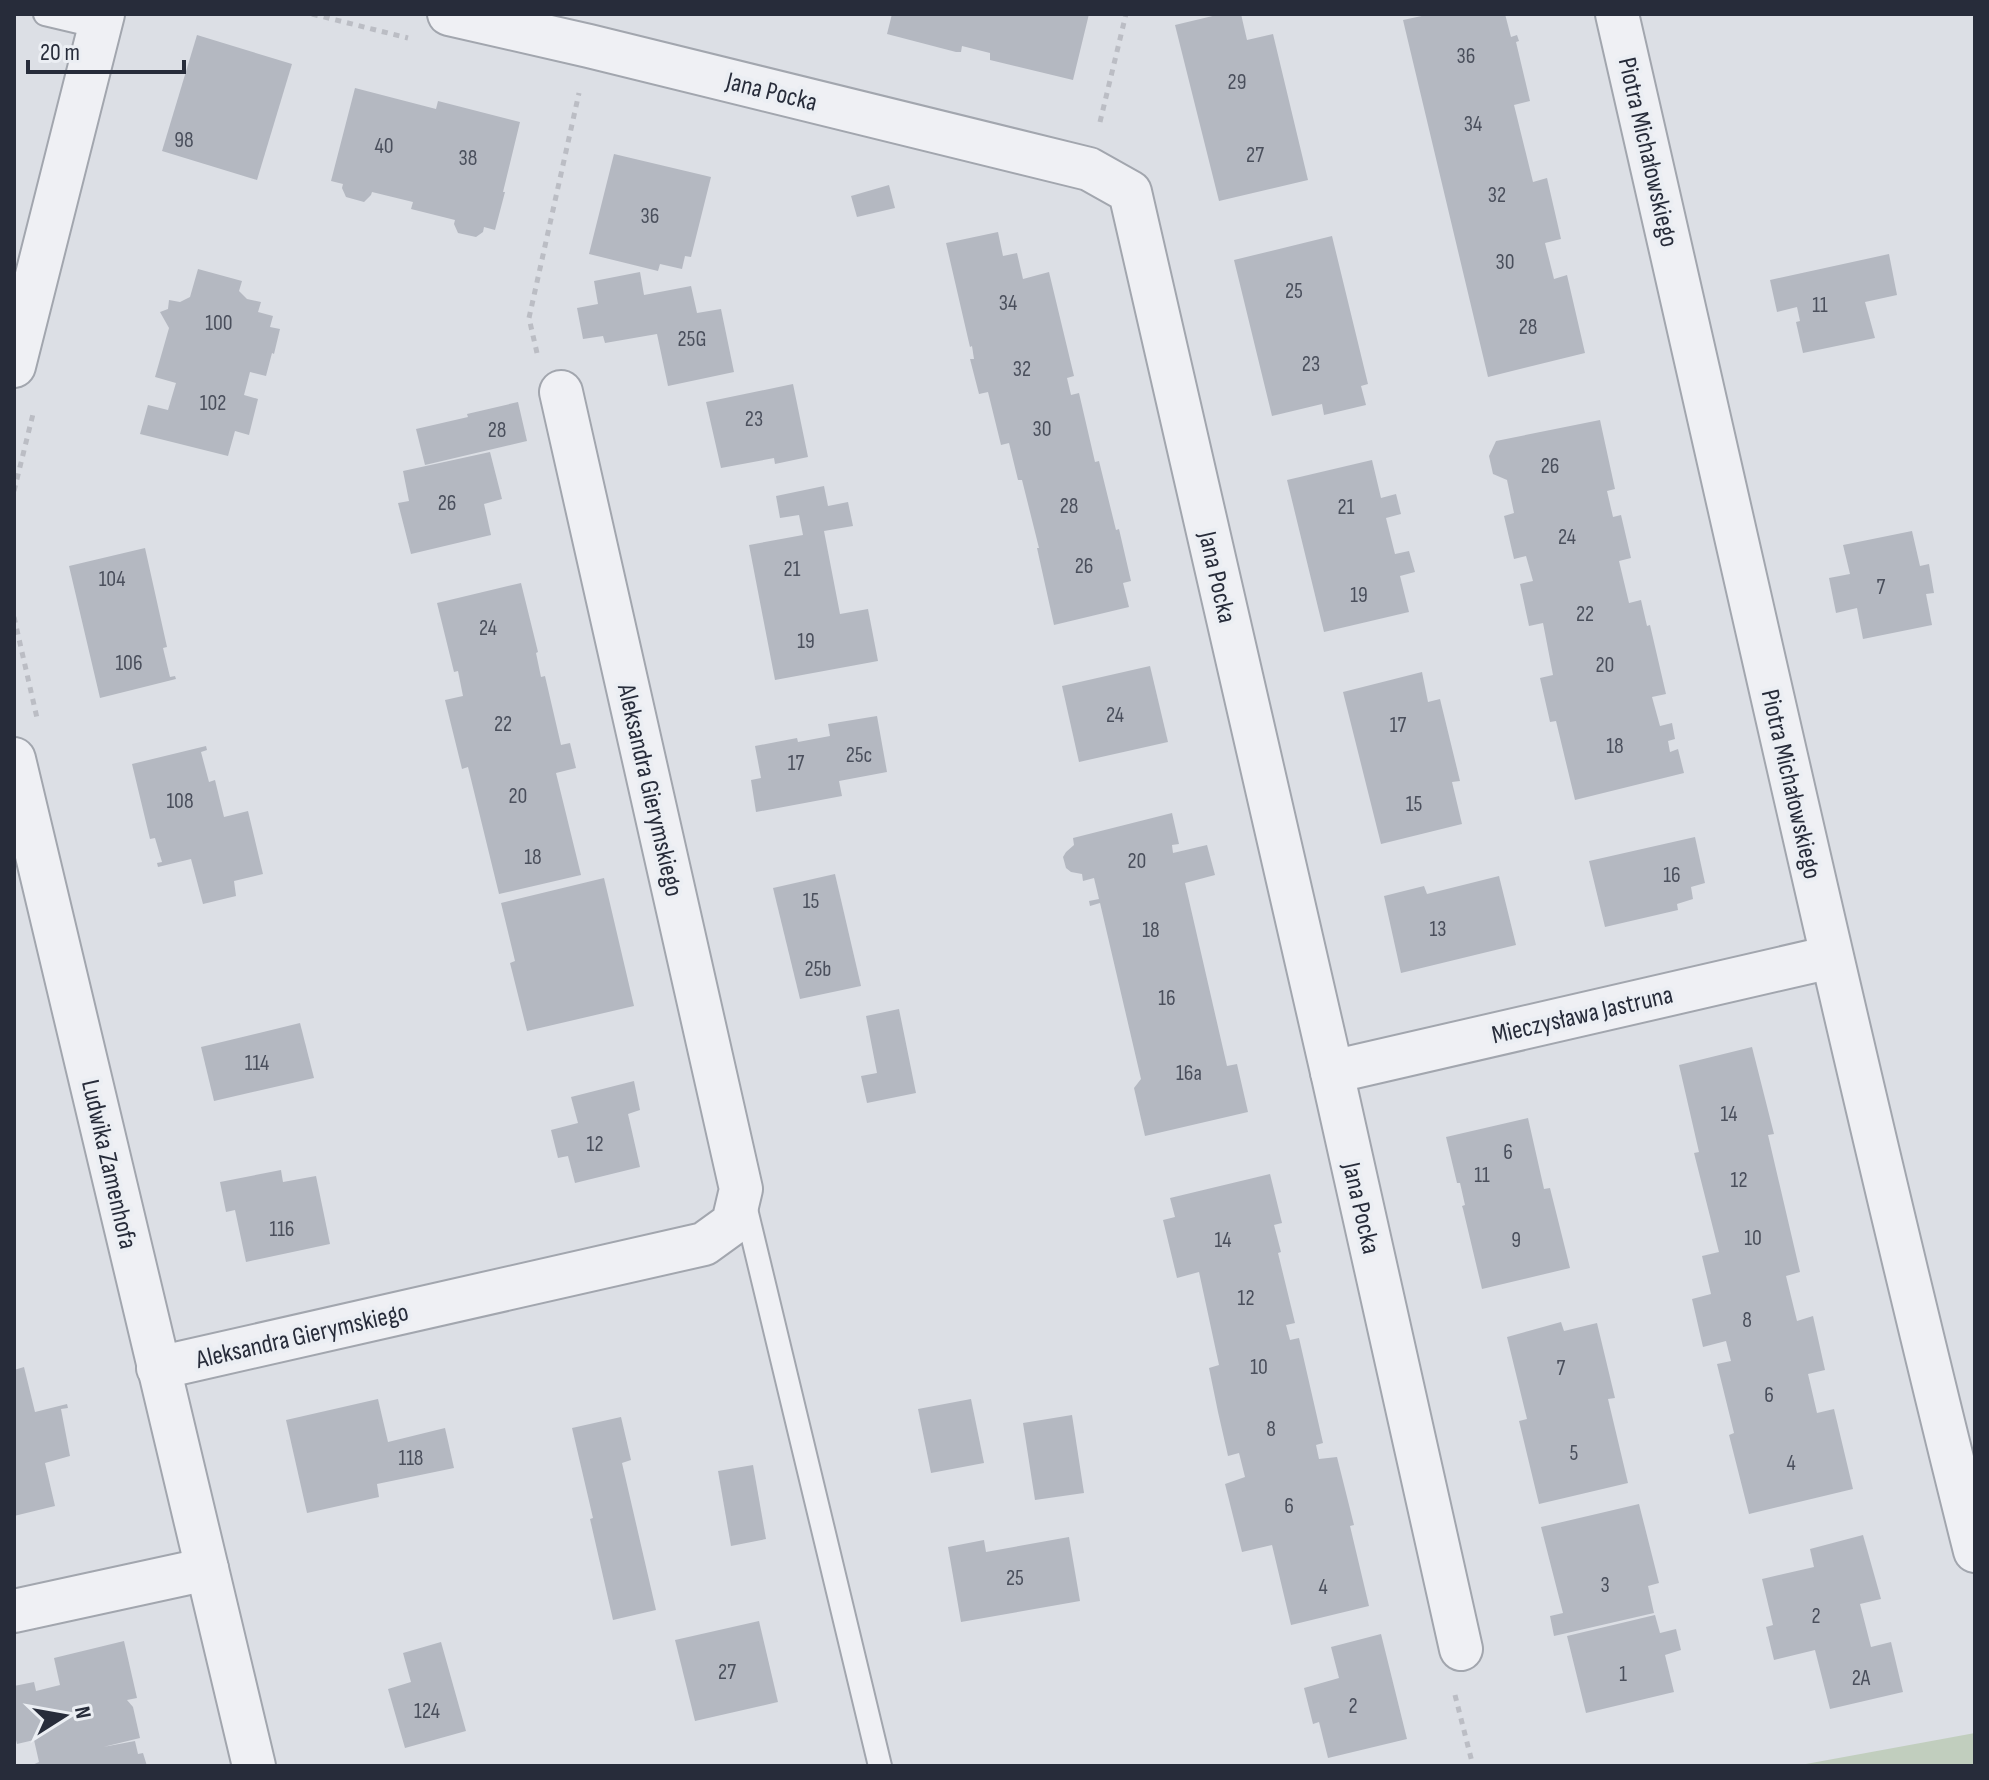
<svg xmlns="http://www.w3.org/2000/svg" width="1989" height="1780" viewBox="0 0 1989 1780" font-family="'Sofia Sans Condensed',sans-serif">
<rect width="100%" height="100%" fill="#dcdfe5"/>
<path fill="#c1cebe" d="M1975 1733V1766H1795Z"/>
<g fill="#b4b8c1">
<path d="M892 14H1089L1073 80 990 60V53L962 46 961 52H956L887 34Z"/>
<path d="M1221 14H1241L1247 40 1273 34 1308 180 1219 201 1175 25Z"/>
<path d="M1431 14H1505L1511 37 1517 35 1519 41 1516 42 1530 101 1514 105 1533 182 1547 178 1561 239 1545 243 1554 279 1567 275 1585 353 1488 377 1403 20Z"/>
<path d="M197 35 292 64 257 180 162 151Z"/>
<path d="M355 88 436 109 438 101 520 122 503 192H505L495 230 484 227 483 232 476 237 458 233 454 224 455 220 411 209 413 202 372 192 371 195 364 202 346 197 342 188 343 184 331 181Z"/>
<path d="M614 154 711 177 691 257 685 256 682 269 660 264 658 271 589 254Z"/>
<path d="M889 185 895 208 857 217 851 196Z"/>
<path d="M998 232 1003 256 1017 253 1023 279 1049 272 1074 376 1067 378 1071 395 1079 393 1095 462 1099 461 1116 530 1119 529 1131 581 1123 583 1129 607 1054 625 1037 548H1039L1022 480H1018L1009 443 1001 445 988 392 979 394 970 359H974L972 346 970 347 946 243Z"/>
<path d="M1332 236 1368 384 1361 386 1366 405 1324 415 1322 404 1272 416 1234 260Z"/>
<path d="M1889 254 1897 295 1865 302 1875 338 1803 353 1796 322 1800 321 1797 307 1777 312 1770 280Z"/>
<path d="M198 269 242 281 239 291 247 299 261 302 258 312 273 316 270 327 280 329 274 354 272 353 266 376 250 372 244 395 258 399 249 435 235 431 228 456 140 434 148 405 168 410 176 383 155 377 169 328 160 312 168 309 169 300 180 302 190 297Z"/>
<path d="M640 272 644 295 691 286 697 313 721 309 734 372 668 386 657 334 605 343 603 336 583 339 577 308 598 304 594 281Z"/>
<path d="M793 384 808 457 775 464 774 458 721 468 706 402Z"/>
<path d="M518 402 527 441 425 465 416 429 468 417 467 414Z"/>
<path d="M1600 420 1615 489 1607 491 1613 517 1621 515 1631 558 1619 561 1629 603 1641 600 1647 626 1650 625 1666 694 1652 697 1660 726 1672 723 1675 739 1668 741 1670 752 1678 749 1684 773 1575 800 1556 721 1550 722 1540 678 1553 675 1543 623 1529 626 1520 584 1533 581 1526 556 1514 559 1504 516 1514 513 1507 480 1493 474 1489 456 1496 441Z"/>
<path d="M490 452 502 499 484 504 491 535 411 554 398 503 409 501 403 471Z"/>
<path d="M1372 460 1381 498 1396 494 1401 514 1386 518 1395 554 1409 551 1415 572 1400 576 1409 612 1324 632 1287 480Z"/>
<path d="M824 486 828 506 848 502 853 526 824 531 840 614 868 609 878 661 775 680 749 545 803 535 799 515 780 518 776 496Z"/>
<path d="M1912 531 1920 566 1929 564 1934 593 1926 594 1932 625 1863 639 1857 608 1836 613 1829 578 1850 574 1843 545Z"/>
<path d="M145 548 167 647 163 648 170 677 175 676 176 679 100 698 69 566Z"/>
<path d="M521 583 538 652 536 653 541 677 545 676 561 745 570 743 576 768 556 773 581 875 499 894 468 767 462 769 445 700 463 696 458 671 454 672 437 603Z"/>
<path d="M1150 666 1168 742 1079 762 1062 686Z"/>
<path d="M1422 672 1428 702 1440 699 1460 781 1452 782 1462 824 1381 844 1343 692Z"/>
<path d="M877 716 887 772 839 781 842 796 756 812 751 780 761 778 755 746 797 738 798 742 830 736 828 724Z"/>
<path d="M206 746 207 750 201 752 209 782 215 780 224 817 248 811 263 874 234 881 236 896 203 904 191 859 158 867 157 863 162 862 155 838 150 839 132 764Z"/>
<path d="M1172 813 1179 844 1172 845 1173 853 1207 845 1215 875 1185 883 1227 1066 1237 1064 1248 1112 1145 1136 1134 1088 1141 1079 1100 903 1090 906 1089 901 1099 899 1094 878 1083 881 1082 874 1071 872 1066 868 1063 857 1066 852 1074 845 1073 838Z"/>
<path d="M1695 837 1705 883 1691 887 1693 899 1677 904 1678 910 1605 927 1589 861Z"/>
<path d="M835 874 861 986 800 999 773 888Z"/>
<path d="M1499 876 1516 945 1401 973 1384 896 1424 886 1427 894Z"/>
<path d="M604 878 634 1006 527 1031 510 963 515 961 501 903Z"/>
<path d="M899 1009 916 1093 867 1103 861 1076 877 1073 866 1016Z"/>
<path d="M300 1023 314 1078 214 1101 201 1047Z"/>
<path d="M1752 1047 1774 1134 1768 1135 1800 1272 1786 1276 1797 1321 1813 1316 1825 1370 1808 1374 1817 1413 1834 1409 1853 1489 1749 1514 1729 1435 1734 1433 1717 1364 1731 1361 1726 1341 1703 1347 1692 1299 1711 1294 1702 1256 1719 1252 1694 1153 1699 1152 1679 1065Z"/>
<path d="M634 1081 640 1110 628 1114 640 1167 575 1183 568 1156 558 1158 551 1130 578 1123 571 1097Z"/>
<path d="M1528 1118 1544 1189 1550 1188 1570 1268 1482 1289 1463 1209 1462 1206 1465 1205 1460 1183H1457L1446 1137Z"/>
<path d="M281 1170 283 1182 316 1176 330 1244 246 1262 235 1210 226 1212 220 1182Z"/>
<path d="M1270 1174 1282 1223 1274 1225 1281 1252 1278 1253 1295 1323 1286 1325 1290 1340 1299 1338 1323 1443 1316 1445 1319 1459 1337 1457 1354 1525 1350 1526 1369 1606 1291 1625 1272 1545 1242 1552 1225 1484 1245 1477 1239 1453 1228 1456 1218 1412 1209 1368 1219 1365 1199 1272 1177 1278 1163 1220 1175 1217 1170 1198Z"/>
<path d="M1561 1322 1564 1331 1597 1323 1615 1398 1608 1399 1628 1483 1539 1504 1519 1421 1527 1419 1507 1337Z"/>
<path d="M24 1367 35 1412 67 1404 68 1408 61 1409 70 1456 45 1463 55 1506 14 1516V1370Z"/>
<path d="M378 1399 388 1442 445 1428 454 1468 377 1484 379 1497 307 1513 286 1420Z"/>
<path d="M971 1399 984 1463 931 1473 918 1409Z"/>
<path d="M1072 1415 1084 1493 1035 1500 1023 1423Z"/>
<path d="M621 1417 631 1460 622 1463 656 1610 613 1620 590 1519 593 1518 572 1428Z"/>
<path d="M753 1465 766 1539 731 1546 718 1471Z"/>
<path d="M1639 1504 1659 1583 1648 1586 1654 1613 1554 1636 1550 1616 1563 1613 1541 1527Z"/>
<path d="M1863 1535 1881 1599 1860 1604 1871 1647 1891 1642 1903 1692 1830 1709 1815 1650 1774 1660 1766 1627 1773 1625 1762 1579 1814 1567 1810 1549Z"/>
<path d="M1069 1537 1080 1601 961 1622 948 1547 984 1540 986 1552Z"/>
<path d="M1655 1615 1660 1633 1676 1629 1681 1650 1665 1655 1674 1692 1586 1713 1567 1636Z"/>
<path d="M759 1621 778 1702 695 1721 675 1640Z"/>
<path d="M1381 1634 1407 1739 1328 1758 1319 1722 1313 1724 1304 1688 1339 1678 1331 1647Z"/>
<path d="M124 1641 137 1698 127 1700 133 1707 140 1738 103 1747 135 1741 138 1754 143 1753 147 1766H30L39 1762 34 1740 17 1744 14 1732V1686L34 1682 36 1691 60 1685 54 1658Z"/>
<path d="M441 1642 466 1731 405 1748 388 1689 411 1682 403 1653Z"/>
</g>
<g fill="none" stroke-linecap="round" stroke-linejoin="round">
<defs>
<g id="service">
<path d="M45 14 100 27"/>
<path d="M745 1205 880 1766"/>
</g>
<g id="minor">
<path d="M449 14 589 46 1089 169 1130 192 1332 1072 1461 1649"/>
<path d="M1617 14C1735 527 1847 1041 1975 1551"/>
<path d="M14 366 103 14"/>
<path d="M14 759 254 1766"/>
<path d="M1332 1072 1831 957"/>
<path d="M158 1368 704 1244 733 1223 741 1189 561 392"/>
<path d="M14 1611 207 1569"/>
</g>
</defs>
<use href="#service" stroke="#a2a6ae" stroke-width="26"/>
<use href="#minor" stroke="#a2a6ae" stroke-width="46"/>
<g stroke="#bbbdc4" stroke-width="5" stroke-dasharray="6 6" stroke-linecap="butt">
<path d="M312 14 408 38"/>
<path d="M1100 122 1126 14"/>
<path d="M537 353 529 318 579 93"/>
<path d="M14 491 34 410"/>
<path d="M14 617 37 718"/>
<path d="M1455 1695 1473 1766"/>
</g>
<use href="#service" stroke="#eff0f4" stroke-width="22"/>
<use href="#minor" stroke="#eff0f4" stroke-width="42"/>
</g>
<g text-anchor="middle" stroke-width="8" stroke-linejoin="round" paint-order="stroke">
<g font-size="22" fill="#4a4f5c">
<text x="1466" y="63">36</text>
<text x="1237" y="89">29</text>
<text x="1473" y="131">34</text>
<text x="184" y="147">98</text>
<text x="384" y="153">40</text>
<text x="1255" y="162">27</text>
<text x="468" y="165">38</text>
<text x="1497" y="202">32</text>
<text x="650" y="223">36</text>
<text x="1505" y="269">30</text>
<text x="1294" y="298">25</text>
<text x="1008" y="310">34</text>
<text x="1820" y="312">11</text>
<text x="219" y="330">100</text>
<text x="1528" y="334">28</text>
<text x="692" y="346">25G</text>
<text x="1311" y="371">23</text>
<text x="1022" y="376">32</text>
<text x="213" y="410">102</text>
<text x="754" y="426">23</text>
<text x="1042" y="436">30</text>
<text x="497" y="437">28</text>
<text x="1550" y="473">26</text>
<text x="447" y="510">26</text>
<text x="1069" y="513">28</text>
<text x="1346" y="514">21</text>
<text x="1567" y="544">24</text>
<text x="1084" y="573">26</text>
<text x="792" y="576">21</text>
<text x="112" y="586">104</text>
<text x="1881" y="594">7</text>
<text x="1359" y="602">19</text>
<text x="1585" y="621">22</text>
<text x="488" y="635">24</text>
<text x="806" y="648">19</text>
<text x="129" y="670">106</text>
<text x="1605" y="672">20</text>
<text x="1115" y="722">24</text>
<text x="503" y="731">22</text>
<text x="1398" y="732">17</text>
<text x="1615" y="753">18</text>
<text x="859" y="762">25c</text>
<text x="796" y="770">17</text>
<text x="518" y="803">20</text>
<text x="180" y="808">108</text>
<text x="1414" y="811">15</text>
<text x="533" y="864">18</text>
<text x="1137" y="868">20</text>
<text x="1672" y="882">16</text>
<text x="811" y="908">15</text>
<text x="1438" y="936">13</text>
<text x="1151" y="937">18</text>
<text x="818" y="976">25b</text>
<text x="1167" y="1005">16</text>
<text x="257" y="1070">114</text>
<text x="1189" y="1080">16a</text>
<text x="1729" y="1121">14</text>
<text x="595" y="1151">12</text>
<text x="1508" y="1159">6</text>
<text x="1482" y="1182">11</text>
<text x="1739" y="1187">12</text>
<text x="282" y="1236">116</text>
<text x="1753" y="1245">10</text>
<text x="1223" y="1247">14</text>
<text x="1516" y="1247">9</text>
<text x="1246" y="1305">12</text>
<text x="1747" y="1327">8</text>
<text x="1259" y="1374">10</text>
<text x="1561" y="1375">7</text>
<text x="1769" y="1402">6</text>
<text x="1271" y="1436">8</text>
<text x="1574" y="1460">5</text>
<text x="411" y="1465">118</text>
<text x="1791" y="1470">4</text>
<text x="1289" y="1513">6</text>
<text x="1015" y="1585">25</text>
<text x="1605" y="1592">3</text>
<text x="1323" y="1594">4</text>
<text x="1816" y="1623">2</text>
<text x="727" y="1679">27</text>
<text x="1623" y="1681">1</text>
<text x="1861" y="1685">2A</text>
<text x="1353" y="1713">2</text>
<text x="427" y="1718">124</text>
</g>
<g font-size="26" fill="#272c3a" stroke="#ebeef3">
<text transform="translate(772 91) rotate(14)" y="9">Jana Pocka</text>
<text transform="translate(1649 152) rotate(77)" y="9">Piotra Michałowskiego</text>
<text transform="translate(1218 577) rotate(77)" y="9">Jana Pocka</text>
<text transform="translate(1792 784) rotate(77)" y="9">Piotra Michałowskiego</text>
<text transform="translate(651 790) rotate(77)" y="9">Aleksandra Gierymskiego</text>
<text transform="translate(1582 1014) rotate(-13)" y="9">Mieczysława Jastruna</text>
<text transform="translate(110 1164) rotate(77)" y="9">Ludwika Zamenhofa</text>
<text transform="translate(1362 1208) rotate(77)" y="9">Jana Pocka</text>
<text transform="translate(302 1335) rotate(-13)" y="9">Aleksandra Gierymskiego</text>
</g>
</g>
<rect width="1989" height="1780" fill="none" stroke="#272c3a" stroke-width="32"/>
<g transform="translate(64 1716) rotate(79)" stroke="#ebeef3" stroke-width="6" paint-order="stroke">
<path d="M0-6L14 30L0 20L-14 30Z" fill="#272c3a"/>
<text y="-12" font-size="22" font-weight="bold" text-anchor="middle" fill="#272c3a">N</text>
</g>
<path d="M28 60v12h156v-12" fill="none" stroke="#272c3a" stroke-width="4"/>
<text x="40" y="60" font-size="24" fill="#272c3a" stroke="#ebeef3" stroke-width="6" paint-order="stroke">20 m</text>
</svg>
